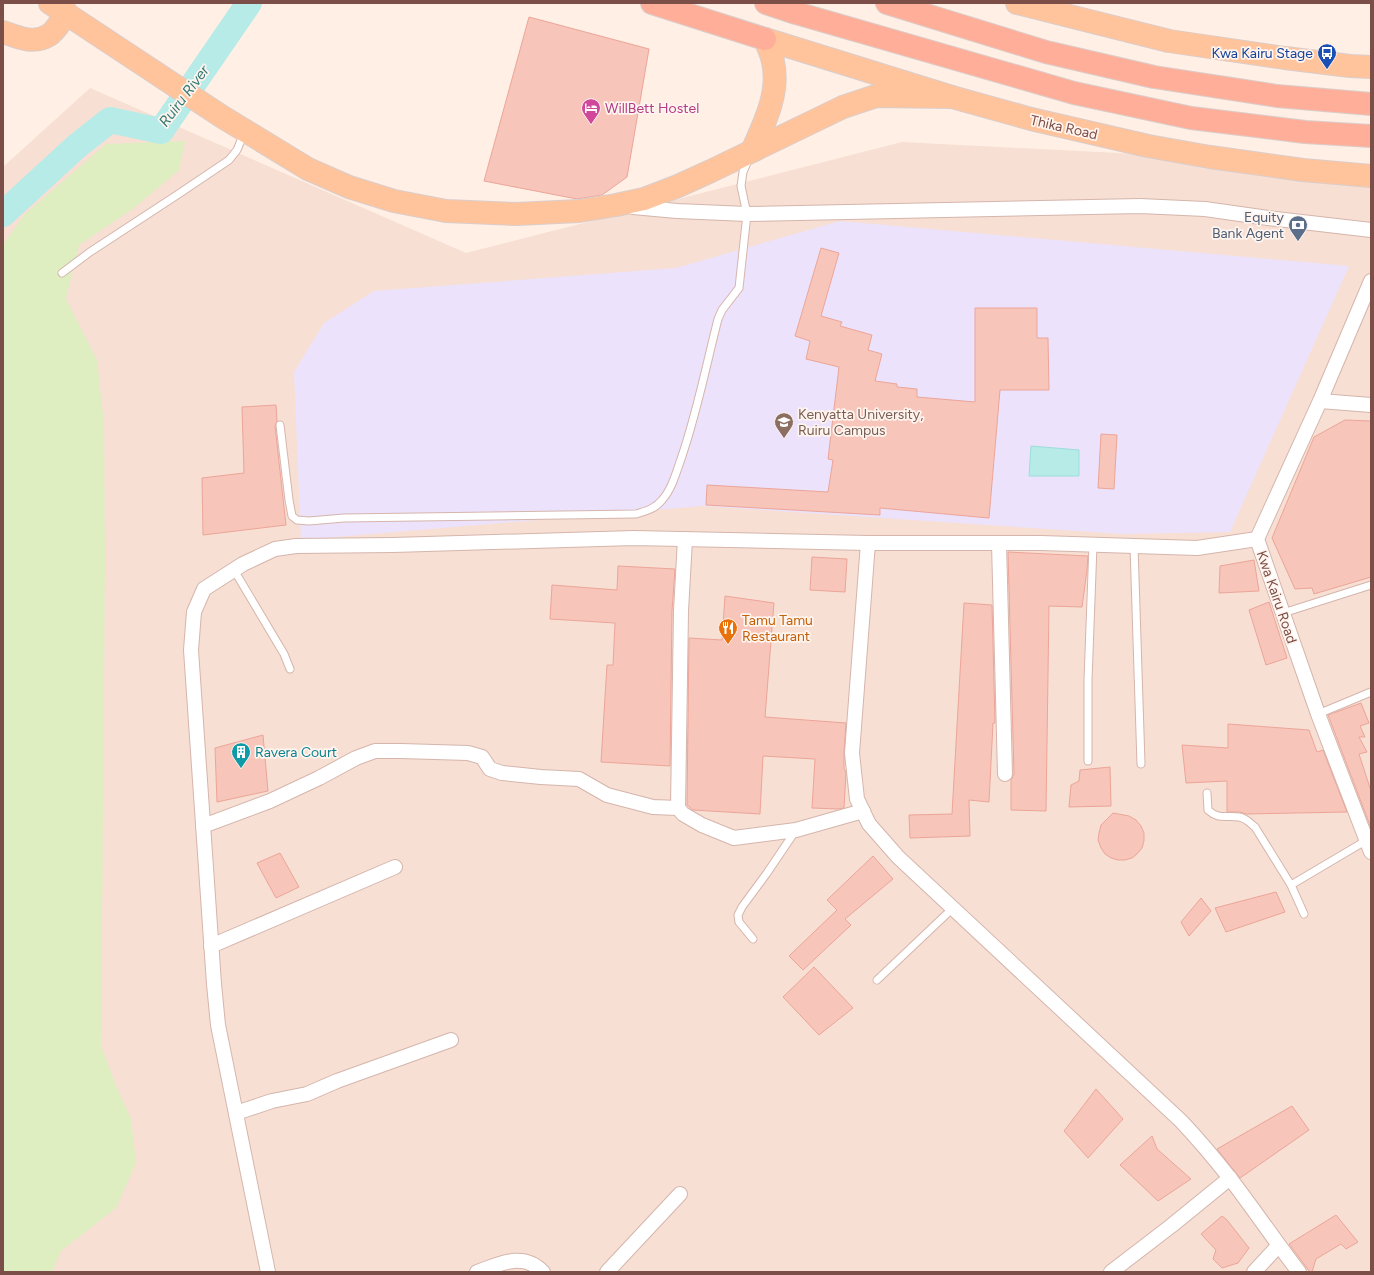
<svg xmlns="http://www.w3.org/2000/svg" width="1374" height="1275" viewBox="0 0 1374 1275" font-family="Figtree,sans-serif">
<rect width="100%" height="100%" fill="#ffefe5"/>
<path fill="#f7dfd3" d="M90 88 466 253 902 142 1371 166V1272H3V167Z"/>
<path fill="#ece2fb" d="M840 221 1349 266 1230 532 1123 534 702 506 301 540 294 372 324 323 374 291 676 268Z"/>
<path fill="#deeec1" d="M185 141 179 170 134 208 79 245 66 299 97 360 104 424 105 558 101 1046 117 1088 131 1119 136 1163 116 1208 61 1251 52 1272H3V245L24 215 106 144Z"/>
<path fill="#b7ebe7" stroke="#9cdeda" d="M1031 446 1079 450V476H1029Z"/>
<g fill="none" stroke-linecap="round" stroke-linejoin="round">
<path stroke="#b7ebe7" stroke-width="26" d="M3 214 77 146 110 120 161 131 249 3"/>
</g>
<g fill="#f7c5ba" stroke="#eca598">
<path d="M529 17 649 49 627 177 602 195 577 199 484 181Z"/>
<path d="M821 248 839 253 821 316 842 322 840 326 872 335 868 350 882 354 875 381 897 384V387L917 389V397L975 402V308H1037V338H1048L1049 390H1000L989 518 880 508V515L706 505 707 485 828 492 833 460 828 459 839 367 806 359 810 341 795 336Z"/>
<path d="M276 405 277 421 275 426 286 525 203 535 202 478 244 473 242 407Z"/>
<path d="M1345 420 1371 421V577L1314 594 1312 588 1295 589 1272 538 1314 437Z"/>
<path d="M1101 434 1117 435 1114 489 1098 488Z"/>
<path d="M1008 552 1088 556 1087 570 1082 607 1049 606 1046 811 1011 810V780L1014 774Z"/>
<path d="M812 557 847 559 845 592 810 590Z"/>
<path d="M1254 560 1259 591 1219 593 1220 566Z"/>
<path d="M618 566 675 569 672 611 670 766 601 762 607 665H613L615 623 550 619 552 585 617 590Z"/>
<path d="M725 596 774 603 765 717 846 723 844 752V769L846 772 844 808 838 809 812 808 815 759 763 756 760 814 693 810 687 805 689 638 722 640Z"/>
<path d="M1269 602 1287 658 1266 665 1249 610Z"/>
<path d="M964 603 992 605 995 723H993L989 802 969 800 970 836 910 838 909 815 952 814Z"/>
<path d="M1361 703 1369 723 1360 726 1365 737H1359L1367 752 1359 754 1371 791V828L1328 715Z"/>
<path d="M1228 724 1309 730 1317 752 1323 750 1347 812 1246 814 1240 812H1227V781L1186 783 1182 745 1228 748Z"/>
<path d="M263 735 268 791 217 802 215 748Z"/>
<path d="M1110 767 1111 806 1069 807 1071 785 1079 781 1080 770Z"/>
<path d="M1113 813 1129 816 1136 820 1141 826 1144 833V841L1142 848 1137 854 1132 858 1125 860H1118L1111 858 1105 854 1101 848 1098 840 1099 833 1101 825Z"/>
<path d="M280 853 299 887 276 898 257 863Z"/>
<path d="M873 856 893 879 845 919 851 925 803 970 789 956 837 910 827 900Z"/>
<path d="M1276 892 1285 912 1226 932 1215 908Z"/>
<path d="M1201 898 1211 911 1189 936 1181 922Z"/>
<path d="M814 967 853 1008 819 1035 783 997Z"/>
<path d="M1096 1089 1123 1119 1088 1158 1064 1131Z"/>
<path d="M1292 1106 1309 1130 1240 1178 1217 1149Z"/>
<path d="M1152 1136 1157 1149 1191 1179 1158 1201 1120 1165Z"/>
<path d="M1336 1215 1358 1242 1346 1249 1341 1244 1316 1259 1312 1272H1310L1289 1244Z"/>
<path d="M1222 1216 1227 1220 1249 1248 1238 1263 1222 1268 1213 1259 1216 1250 1201 1234Z"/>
</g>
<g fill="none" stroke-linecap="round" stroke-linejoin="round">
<defs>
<g id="service">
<path d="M62 273 90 252 177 195 229 160 237 150 244 133"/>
<path d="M280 425 289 500 292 516 297 520 309 521 344 518 636 514C646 511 655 509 662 500 672 489 676 473 681 459 697 413 706 366 718 319L722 310 739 288 747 214 741 186 743 172 749 158"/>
<path d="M1134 546 1141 764"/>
<path d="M234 570 284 654 290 669"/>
<path d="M1283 613 1371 585"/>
<path d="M1318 714 1371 692"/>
<path d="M1088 761V680L1093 545"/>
<path d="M1207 793 1208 810C1219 820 1225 815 1239 817 1246 818 1250 823 1255 827L1291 885 1367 840"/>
<path d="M1291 885 1304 914"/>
<path d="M753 939 739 922 738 915 742 907 767 873 796 830"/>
<path d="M877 980 953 908"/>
</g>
<g id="minor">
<path d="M633 207 677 211 747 214 1140 206 1205 209 1268 218 1371 230"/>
<path d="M1371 281 1320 401 1257 539 1318 714 1371 852"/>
<path d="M1320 401 1371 405"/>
<path d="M685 539 681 611 678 808 683 814 702 825 734 838 796 830 863 811"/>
<path d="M868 543 852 753 857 799 869 824 898 857 1181 1121C1198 1139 1214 1158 1229 1177 1253 1208 1275 1241 1299 1272"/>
<path d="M999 543 1005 774"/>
<path d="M203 826 270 801 319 778 356 758 375 751H401L468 753 482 757 490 769 502 773 541 777 579 779 607 795 653 807 678 808"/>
<path d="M211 946 395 867"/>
<path d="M236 1113 272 1101 307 1094 337 1081 451 1040"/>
<path d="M268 1272 218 1025 214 984 191 650 194 612 204 589 243 564 275 549 296 546 393 545 634 538 868 543H1041L1197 548 1257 539"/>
<path d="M477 1272C500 1264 523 1251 543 1272"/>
<path d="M607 1272 680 1194"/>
<path d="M1111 1272 1171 1226 1230 1178"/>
<path d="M1254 1272 1278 1246"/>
</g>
<g id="primary">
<path d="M50 3 221 116 308 169 349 187 394 201 446 211 516 214 579 211 616 205 644 199 678 186 711 171 843 107 876 96 952 97"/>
<path d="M1017 3 1169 41 1285 58 1350 66 1371 67"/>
<path d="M3 32C17 37 34 45 49 35 56 31 61 20 67 13"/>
<path d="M765 39 952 97 1031 119 1148 146 1210 157 1303 170 1371 176"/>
<path d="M752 151C764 124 780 93 773 62 772 55 768 47 765 39"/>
</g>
<g id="trunk">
<path d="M652 3 765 39"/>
<path d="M766 3 796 13 1074 93 1191 118 1305 132 1371 136"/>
<path d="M887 3 1046 52 1154 77 1277 96 1371 104"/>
</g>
</defs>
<use href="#service" stroke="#d5b5ac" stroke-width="9"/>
<use href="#minor" stroke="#d5b5ac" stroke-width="16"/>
<use href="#primary" stroke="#dacdcb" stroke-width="24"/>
<use href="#trunk" stroke="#dacdcb" stroke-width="24"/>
<use href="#service" stroke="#fff" stroke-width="7"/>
<use href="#minor" stroke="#fff" stroke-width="14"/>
<use href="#primary" stroke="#ffc49c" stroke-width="22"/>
<use href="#trunk" stroke="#ffaf99" stroke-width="22"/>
</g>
<defs>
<symbol id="bus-pin" viewBox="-11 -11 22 30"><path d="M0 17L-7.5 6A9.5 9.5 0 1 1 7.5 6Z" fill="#1a4fb4" stroke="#fff4ee"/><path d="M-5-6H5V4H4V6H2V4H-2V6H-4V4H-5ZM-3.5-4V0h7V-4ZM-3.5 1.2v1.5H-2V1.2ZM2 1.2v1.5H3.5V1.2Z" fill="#fff"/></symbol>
<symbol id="hotel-pin" viewBox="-11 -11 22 30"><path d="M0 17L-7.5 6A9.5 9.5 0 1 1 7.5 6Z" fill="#d1479c" stroke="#fff4ee"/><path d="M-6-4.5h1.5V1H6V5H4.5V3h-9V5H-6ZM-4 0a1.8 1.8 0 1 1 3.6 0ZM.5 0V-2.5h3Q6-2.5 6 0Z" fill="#fff"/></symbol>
<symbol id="bank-pin" viewBox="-11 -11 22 30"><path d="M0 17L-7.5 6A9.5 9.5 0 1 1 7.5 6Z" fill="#5c6f8a" stroke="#fff4ee"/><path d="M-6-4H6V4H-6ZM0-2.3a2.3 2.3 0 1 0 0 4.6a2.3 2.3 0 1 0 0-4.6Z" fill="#fff"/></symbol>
<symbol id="university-pin" viewBox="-11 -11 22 30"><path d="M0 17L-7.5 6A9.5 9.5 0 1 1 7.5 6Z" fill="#8d6e63" stroke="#fff4ee"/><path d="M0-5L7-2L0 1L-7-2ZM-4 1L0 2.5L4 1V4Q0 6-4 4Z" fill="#fff"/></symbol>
<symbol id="restaurant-pin" viewBox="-11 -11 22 30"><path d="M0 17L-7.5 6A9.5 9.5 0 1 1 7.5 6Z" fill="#e8710a" stroke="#fff4ee"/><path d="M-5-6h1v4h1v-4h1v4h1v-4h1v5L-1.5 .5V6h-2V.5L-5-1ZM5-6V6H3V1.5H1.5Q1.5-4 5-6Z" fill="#fff"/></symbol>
<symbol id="building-pin" viewBox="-11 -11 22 30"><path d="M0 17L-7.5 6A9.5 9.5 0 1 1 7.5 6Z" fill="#0f9aa8" stroke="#fff4ee"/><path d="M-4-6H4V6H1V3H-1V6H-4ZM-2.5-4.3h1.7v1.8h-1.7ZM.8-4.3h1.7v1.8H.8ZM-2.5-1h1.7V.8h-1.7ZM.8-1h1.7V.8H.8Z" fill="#fff"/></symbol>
</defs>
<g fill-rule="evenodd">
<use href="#bus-pin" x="1316" y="42" width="22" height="30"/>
<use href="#hotel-pin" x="580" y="97" width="22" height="30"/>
<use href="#bank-pin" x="1287" y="214" width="22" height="30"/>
<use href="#university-pin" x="773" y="411" width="22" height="30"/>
<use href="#restaurant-pin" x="717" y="617" width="22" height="30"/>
<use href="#building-pin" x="230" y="741" width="22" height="30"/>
</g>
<g text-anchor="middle" stroke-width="3.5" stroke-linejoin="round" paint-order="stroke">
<g font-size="14" fill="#164399" stroke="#fff4ee" text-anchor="end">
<text x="1313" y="58">Kwa Kairu Stage</text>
</g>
<g font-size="14" fill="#b23c85" stroke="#fff4ee" text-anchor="start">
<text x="605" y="113">WillBett Hostel</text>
</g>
<g font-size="14" fill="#7b4e47" stroke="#fff4ee">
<text transform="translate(1064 127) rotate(13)" y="5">Thika Road</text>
<text transform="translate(1277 597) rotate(71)" y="5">Kwa Kairu Road</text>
</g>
<g font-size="14" fill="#4e5e75" stroke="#fff4ee" text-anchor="end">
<text x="1284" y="222">Equity<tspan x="1284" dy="16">Bank Agent</tspan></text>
</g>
<g font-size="14" fill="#785e54" stroke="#fff4ee" text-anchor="start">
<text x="798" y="419">Kenyatta University,<tspan x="798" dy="16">Ruiru Campus</tspan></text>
</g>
<g font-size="14" fill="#c56008" stroke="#fff4ee" text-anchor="start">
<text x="742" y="625">Tamu Tamu<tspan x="742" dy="16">Restaurant</tspan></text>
</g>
<g font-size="14" fill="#0d838f" stroke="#fff4ee" text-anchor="start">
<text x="255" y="757">Ravera Court</text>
</g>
<g font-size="15" font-style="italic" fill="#357b76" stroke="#fff4ee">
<text transform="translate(184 96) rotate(-53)" y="5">Ruiru River</text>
</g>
</g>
<rect width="1374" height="1275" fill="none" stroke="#7b4e47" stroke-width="8"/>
</svg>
